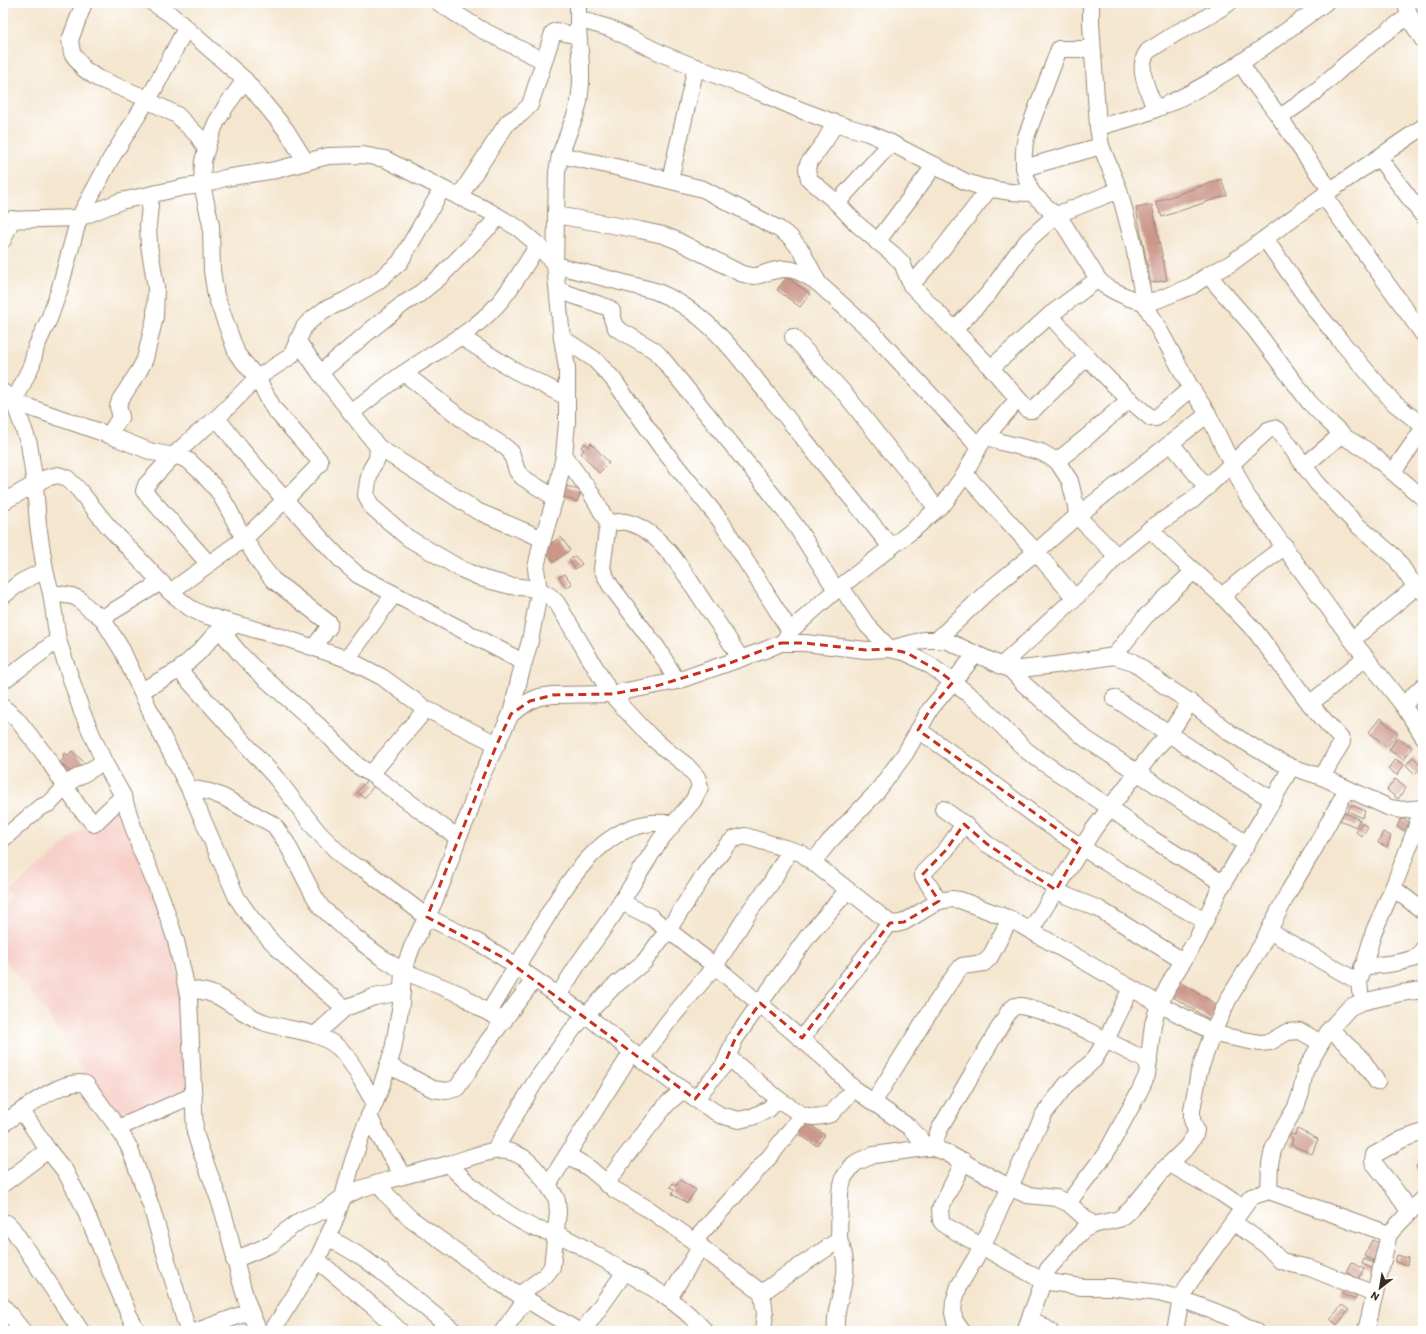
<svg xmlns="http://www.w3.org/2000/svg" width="1426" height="1334" viewBox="0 0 1426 1334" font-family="Itim,sans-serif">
<rect width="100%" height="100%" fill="#fff"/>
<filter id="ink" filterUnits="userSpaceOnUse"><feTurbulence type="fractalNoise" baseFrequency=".025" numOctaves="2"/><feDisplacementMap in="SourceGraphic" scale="8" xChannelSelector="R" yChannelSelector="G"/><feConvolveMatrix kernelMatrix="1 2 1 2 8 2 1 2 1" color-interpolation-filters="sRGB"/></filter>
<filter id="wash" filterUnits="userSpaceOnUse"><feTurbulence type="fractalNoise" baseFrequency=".012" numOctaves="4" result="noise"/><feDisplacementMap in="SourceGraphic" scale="16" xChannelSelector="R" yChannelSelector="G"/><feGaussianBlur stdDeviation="0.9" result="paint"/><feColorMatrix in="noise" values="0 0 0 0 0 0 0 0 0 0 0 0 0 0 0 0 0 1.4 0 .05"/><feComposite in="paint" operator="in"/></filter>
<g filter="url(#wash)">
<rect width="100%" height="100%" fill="#f4e6cf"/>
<path fill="#f7d0c9" d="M123 793 166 899 196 1095 121 1130 48 1015 3 957V909L16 899 11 891Z"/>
<g id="blocks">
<g fill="#cc978b">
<path d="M1221 179 1227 195 1162 217 1156 202Z"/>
<path d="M1152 205 1167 280 1151 283 1136 208Z"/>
<path d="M787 277 810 294 800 307 777 290Z"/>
<path d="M585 443 588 447 591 443 609 463 599 473 581 453 584 450 581 447Z"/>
<path d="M567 486 581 491 577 502 564 497Z"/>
<path d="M561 537 570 550 554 562 544 548Z"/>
<path d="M575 556 582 564 575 569 569 560Z"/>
<path d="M565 574 572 584 566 588 559 577Z"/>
<path d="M1380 718 1398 733 1387 747 1369 732Z"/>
<path d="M1397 738 1412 747 1404 760 1389 750Z"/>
<path d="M72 751 86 764 75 776 60 763 65 757 63 756 65 753 68 755Z"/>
<path d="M1413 757 1422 766 1415 774 1406 765Z"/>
<path d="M1395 759 1404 765 1397 775 1388 769Z"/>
<path d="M368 779 375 785 364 798 357 792Z"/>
<path d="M1395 779 1406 788 1398 799 1387 790Z"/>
<path d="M1351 805 1365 811 1362 818 1348 811Z"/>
<path d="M1344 812 1360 820 1356 827 1340 820Z"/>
<path d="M1401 818 1412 824 1407 832 1397 827Z"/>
<path d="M1361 823 1368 827 1362 836 1356 832Z"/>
<path d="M1383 832 1391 836 1387 847 1378 843Z"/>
<path d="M1178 981 1219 1006 1210 1020 1170 995Z"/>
<path d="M805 1121 825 1135 817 1146 797 1133Z"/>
<path d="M1297 1129 1318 1139 1312 1154 1291 1145 1293 1139 1290 1137 1291 1134 1295 1135Z"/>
<path d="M1423 1162V1179L1416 1166Z"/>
<path d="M680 1180 696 1190 687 1203 672 1194 674 1189 670 1187 673 1183 676 1186Z"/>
<path d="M1372 1240 1387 1246 1380 1263 1364 1256Z"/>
<path d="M1397 1255 1408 1258 1407 1265 1395 1262Z"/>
<path d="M1364 1259 1378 1264 1376 1270 1362 1264Z"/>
<path d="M1351 1262 1364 1269 1358 1279 1346 1272Z"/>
<path d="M1348 1280 1361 1285 1355 1300 1342 1294Z"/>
<path d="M1342 1305 1349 1310 1337 1325 1330 1319Z"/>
</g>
</g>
</g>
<g filter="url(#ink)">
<use href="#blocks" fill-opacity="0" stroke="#988876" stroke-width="1"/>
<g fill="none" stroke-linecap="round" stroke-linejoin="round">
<defs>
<g id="street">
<path d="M84 3 70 40 72 53 84 69 97 78 148 99 155 104 177 115 198 136 206 149"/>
<path d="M153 3 170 14 245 80 286 130 306 162"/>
<path d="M439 3 480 29 544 61"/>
<path d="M1091 3V23L1098 127 1101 146 1119 190 1134 246 1144 302 1191 388 1208 414 1247 496 1352 640 1403 705 1423 736"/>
<path d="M1405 3 1414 26 1423 40"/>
<path d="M578 19 609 28 665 55 759 92 798 109 835 123 868 133 891 143 966 182C986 189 1010 193 1032 193L1063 223 1098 279 1104 285 1114 291 1129 298 1144 302 1157 300 1192 286 1208 275 1230 264 1331 190 1423 127"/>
<path d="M186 28 154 89 110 160 79 218 59 291 49 319 36 347 32 364 14 402 29 444 35 484 38 525 45 570 51 593 58 640 82 712 104 762 123 796 140 848 162 899 176 941 189 999 195 1132C203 1161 217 1189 225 1219 236 1258 241 1295 259 1331"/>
<path d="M1241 63C1251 82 1268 100 1280 118 1297 142 1312 168 1331 190"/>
<path d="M1155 109C1149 92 1135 67 1148 51L1178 32 1202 20 1229 3"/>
<path d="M1280 117 1312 95 1346 64 1382 35 1409 16"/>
<path d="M835 123 825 141 808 164 807 169 809 179 837 203 858 225 894 255 902 263 911 285 915 289 991 368 1028 410H1033L1087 357"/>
<path d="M1098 127C1117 122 1138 117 1156 109 1217 84 1272 41 1325 3"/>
<path d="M560 155 616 167 703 189 779 229 790 237 801 250 819 284 871 331 979 447"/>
<path d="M1379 158 1423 216"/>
<path d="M1024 168 1101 146"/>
<path d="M670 180 696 67"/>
<path d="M1032 193C1023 175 1022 156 1026 137L1059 49H1092"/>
<path d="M1324 196 1423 334"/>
<path d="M459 197 508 122 521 114 530 105 553 33 556 31 578 36"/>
<path d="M837 203 891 143"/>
<path d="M556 215 640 230 663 235 676 240 740 273C762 280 758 273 777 270 793 266 806 275 818 283"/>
<path d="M3 220 79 218 121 201 185 187 202 185 225 178 276 170 328 156 363 155 385 159 459 197 487 210 518 228 538 245 555 265 655 291C700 308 730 345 758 382 772 399 786 417 800 434 830 472 861 510 891 547"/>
<path d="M1265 239 1316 311 1339 339 1394 403 1423 426"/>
<path d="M3 240 12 219"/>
<path d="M877 242 935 165"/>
<path d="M1208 275 1250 323 1309 402 1324 417 1346 438 1368 451 1423 498"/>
<path d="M911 285 936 257 990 188"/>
<path d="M558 290 609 308 612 311V319L616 328 654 350 660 356 775 498 798 529 836 590"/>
<path d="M1050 315C1081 351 1114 388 1151 418H1156L1191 388"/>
<path d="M955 329 989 293 1015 256 1028 240 1056 215 1119 190"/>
<path d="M461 337 512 369 567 397"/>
<path d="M793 337 846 395 891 452 920 486 936 508"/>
<path d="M562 338 594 359 613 379 661 447 720 520 790 631"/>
<path d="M297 340 320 373 378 447 477 511 543 539"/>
<path d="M991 368 1050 315 1098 279"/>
<path d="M320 373 372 329 403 304 418 295 441 276 499 217"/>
<path d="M404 373 462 419 504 446 511 452 517 471 522 477 555 498"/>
<path d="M3 392 14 402 109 435 152 452 180 457 189 461 201 472 218 491 229 510 238 528 261 565 273 580 329 623V627L314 647"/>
<path d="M351 413C369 400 386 385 404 373 436 351 471 334 497 305 513 287 525 265 538 245"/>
<path d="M217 418 241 449 285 500 342 561 358 575 394 594"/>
<path d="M109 435 121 416 118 407 120 400 139 371 145 359 155 317 156 287 149 245 148 225 151 195"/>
<path d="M986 436 1001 442 1041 452 1057 461 1088 436 1130 399"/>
<path d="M1171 443 1207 488"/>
<path d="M378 447 377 459 371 469 368 481 366 495 371 506 408 538 461 569 484 579 511 586 538 589 550 596 557 603 611 694 649 735 664 748 686 765 697 777 700 787 693 801 660 840 613 915 578 964 558 996"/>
<path d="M564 456 590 491 608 523 602 569 610 585 658 649 677 681"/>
<path d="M1057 461 1070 481 1076 506 1077 516 1117 556"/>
<path d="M1304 466 1342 434"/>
<path d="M1393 472 1423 429"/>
<path d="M965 474 1036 552 1074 597"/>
<path d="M3 502 46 478 58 475 67 478 79 490 107 525 170 592 190 608 204 615 285 638 347 659 382 677 426 709 497 744"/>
<path d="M608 523C613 523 621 521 626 522 662 530 686 576 705 604 717 622 729 639 740 658"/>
<path d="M1150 529 1178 557 1222 596 1256 632 1310 704 1341 739 1342 742 1322 777"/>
<path d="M208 563 144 491 146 485 173 456 197 434 217 418 257 378 291 356 304 327 310 321 324 310 346 300 377 282 400 262 442 189"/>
<path d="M841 587 867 625 890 649 907 653 931 666 953 682 978 702 1027 751 1038 759 1109 807 1152 839 1224 884"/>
<path d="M170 592 245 538 285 500 319 465 320 461 274 409 257 378 237 354 216 296 212 271 211 225 202 185 203 161 209 140 216 123 226 106 245 80"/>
<path d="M51 593 72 596 79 599 88 608 102 618 122 650 141 691 179 670 277 779 318 832 345 859 355 866 364 869 427 917 476 941 504 958 586 1015 641 1059 695 1099 720 1115 739 1120 752 1117 769 1109 778 1099 802 1115 814 1117 823 1116 831 1114 854 1089"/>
<path d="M3 596 21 582 45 570"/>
<path d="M1222 596 1252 571 1285 546"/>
<path d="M102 618 161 582"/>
<path d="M221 631 241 655 261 675 319 726 358 766 371 774 458 838"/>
<path d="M785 639 790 631 836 590 913 530 945 502 965 474 979 447 986 436 1018 399"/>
<path d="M937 640 988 591 1036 552 1077 516 1208 414"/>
<path d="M1352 640 1417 586"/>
<path d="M1114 656 1145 617 1194 571"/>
<path d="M347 659 394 594 523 662"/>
<path d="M1001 666 1101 574 1117 556 1150 529 1193 500 1268 430 1274 428 1279 431 1317 483 1356 524 1395 557 1409 578 1423 592"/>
<path d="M179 670 199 652 215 634 221 631 231 628"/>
<path d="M1011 670 1025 685 1086 739 1247 844"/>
<path d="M3 681 58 640"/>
<path d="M141 691 157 726 189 788 237 898C266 942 305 975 345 1008"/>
<path d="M1114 698 1233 776 1273 800"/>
<path d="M1310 704 1366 657"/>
<path d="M1403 705 1423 686"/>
<path d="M3 707 16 718 45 755 78 806 94 824 123 796"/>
<path d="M511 714 530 701 539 697 553 695 611 694 677 681 765 650 781 643H805L866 650 890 649 924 640H945L1011 670 1056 665 1114 656 1133 662 1165 686 1190 702 1230 733 1272 758 1291 767 1322 777 1390 808 1403 810 1423 808"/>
<path d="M918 730C961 758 1001 791 1043 821 1095 858 1150 890 1205 921"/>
<path d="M371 774 426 709"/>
<path d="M189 788 210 792 223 797 274 825 286 842 313 894 321 907 352 935 381 957 403 971 462 995 480 1008 504 1021"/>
<path d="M943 809 964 824 987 844 1046 881 1056 890 1067 896 1099 909 1183 961"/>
<path d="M3 839 39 808 50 803 71 781 104 762"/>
<path d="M813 862 829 842 876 793 905 754 931 708 976 654"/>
<path d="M1393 888 1423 911"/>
<path d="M939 901 923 876V873L946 850 964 824"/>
<path d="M621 902 651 917 715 966 826 1060 854 1089 909 1127 919 1137 925 1148"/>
<path d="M1031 930 1093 830 1155 749 1170 733 1190 702"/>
<path d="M1269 931 1359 982 1360 991"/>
<path d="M1362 967C1379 965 1399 964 1415 958 1419 956 1421 952 1423 949"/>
<path d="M1359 982 1374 931 1393 888 1415 831 1422 808"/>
<path d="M188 989C197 990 206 991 215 995 232 1003 247 1017 266 1023 290 1031 320 1030 340 1049 355 1064 363 1086 375 1103"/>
<path d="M489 1012 560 895C580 865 608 830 646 824 655 822 665 823 674 823"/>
<path d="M1330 1029 1362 1059 1377 1082"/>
<path d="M315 1035 345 1008 374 997 402 992"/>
<path d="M802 1038 890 923"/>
<path d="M728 1057 778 1099"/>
<path d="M641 1059 667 1023 715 966 751 909 771 883 790 850"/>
<path d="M388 1065 433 1089 447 1091 457 1088 488 1041 534 980"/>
<path d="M695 1099 724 1065 735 1039 760 1003 808 936 848 890"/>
<path d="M873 1103 924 1021 956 973 962 966 984 963 990 957 1010 919"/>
<path d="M22 1111 48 1150 65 1171 82 1203 129 1315 137 1331"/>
<path d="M369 1116 379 1136 403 1176"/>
<path d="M3 1124C21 1111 63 1077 86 1084L118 1128 129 1147 151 1206 188 1331"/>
<path d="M118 1128 194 1095"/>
<path d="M933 1148 939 1130 945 1120 1009 1011 1015 1006H1022L1041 1011 1086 1030 1149 1062"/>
<path d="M494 1151 535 1082 573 1029 613 987 644 962 668 930 704 875 727 845 734 839 745 836 801 853 890 923 896 924 904 922 939 901 951 899 960 900 1010 919 1159 1004 1213 1032 1224 1036 1260 1043 1270 1042 1287 1032 1300 1031 1321 1043 1330 1029 1350 1007 1362 1002 1401 993 1423 990"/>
<path d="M568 1155 589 1168 615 1190 650 1210 681 1232 762 1293 765 1314 763 1331"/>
<path d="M964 1161 940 1209 941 1221 946 1226 1043 1281 1082 1287H1111L1159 1293 1181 1299 1229 1317 1255 1331"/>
<path d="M449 1164C464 1160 479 1153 494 1151 524 1146 541 1174 555 1196L557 1201 558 1212 552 1267 545 1276 519 1295"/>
<path d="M1170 1164 1221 1193 1243 1208"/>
<path d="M379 1183 387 1195 410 1218 500 1283 578 1331"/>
<path d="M3 1184 48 1150"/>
<path d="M606 1184 626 1156 667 1104 683 1090"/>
<path d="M548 1185 632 1052"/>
<path d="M1269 1191 1270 1164 1273 1150 1280 1134 1296 1107 1301 1093 1305 1071 1321 1043"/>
<path d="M1068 1203 1106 1153 1139 1092 1147 1075 1153 1024 1159 1004 1173 977 1197 939 1219 890 1273 800 1291 767"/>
<path d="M1409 1212 1396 1191 1373 1162 1374 1155 1403 1139 1423 1132"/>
<path d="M1233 1222 1267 1246 1280 1260 1291 1264 1310 1268 1374 1294"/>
<path d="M3 1224 7 1223 12 1228 81 1331"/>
<path d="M328 1237 365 1259 382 1272 454 1331"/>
<path d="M694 1241 771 1155 802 1115"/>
<path d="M234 1260 272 1244 283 1233 301 1220 325 1210 343 1197 360 1189 392 1179 449 1164C469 1187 507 1215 534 1228 541 1231 548 1231 555 1234 569 1238 585 1249 598 1256 636 1278 676 1298 705 1331"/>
<path d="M317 1260 374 1307 400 1331"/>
<path d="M762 1293 778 1281 839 1240 840 1192 844 1177 853 1165 857 1162 874 1155 925 1148H933L945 1152 1009 1187 1027 1195 1056 1198 1068 1203 1093 1225"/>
<path d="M669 1298 701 1246"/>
<path d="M3 1306 23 1331"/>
<path d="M1030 1318 1050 1331"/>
<path d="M197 1331 249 1312"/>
<path d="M272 1331 317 1260 334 1223 343 1197 351 1167 361 1136 380 1090 393 1050 401 1004 403 971 412 947 434 902 444 878 458 838 468 816 480 779 511 714 520 676 530 641 539 593 536 568 540 549 555 498 564 456 567 422V368L562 338 555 265 557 172 560 155 576 113 579 102 581 84V65L578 28V3"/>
<path d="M503 1331 526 1299"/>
<path d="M583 1331 625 1272"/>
<path d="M836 1331C833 1297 856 1277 839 1240"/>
<path d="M962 1331 955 1321 953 1313 954 1302 959 1286 982 1247 1044 1114 1066 1085 1094 1060 1106 1040 1131 988"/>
<path d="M1025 1331 1048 1269 1083 1230 1093 1225 1119 1219 1131 1209 1164 1169 1186 1148 1195 1135 1196 1130 1192 1120V1110L1199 1072 1213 1032 1229 998 1261 946 1289 891 1313 851 1347 789"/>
<path d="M1175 1331 1181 1299 1190 1282 1251 1197 1269 1191 1389 1234"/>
<path d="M1366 1331 1389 1234 1423 1198"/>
</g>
</defs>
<use href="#street" stroke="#988876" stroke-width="18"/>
<use href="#street" stroke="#fff" stroke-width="16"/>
</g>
</g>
<path fill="none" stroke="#c8321e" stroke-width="3" stroke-dasharray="8 5" stroke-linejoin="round" d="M781 643H805L866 650 890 649 907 653 940 672 953 682 931 708 918 730 1081 846 1056 890 987 844 964 824 946 850 922 875 939 901 904 922 890 923 802 1038 760 1003 735 1039 724 1065 695 1099 504 958 427 917 497 744 511 714 530 701 553 695 611 694 653 687 725 665Z"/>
<rect width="1426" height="1334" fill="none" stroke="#fff" stroke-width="16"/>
<g transform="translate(1380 1288) rotate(211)" stroke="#ffffff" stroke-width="3" paint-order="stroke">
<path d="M0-3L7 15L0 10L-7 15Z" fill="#3b2a1e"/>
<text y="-6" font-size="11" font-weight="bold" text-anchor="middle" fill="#3b2a1e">N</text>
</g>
</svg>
